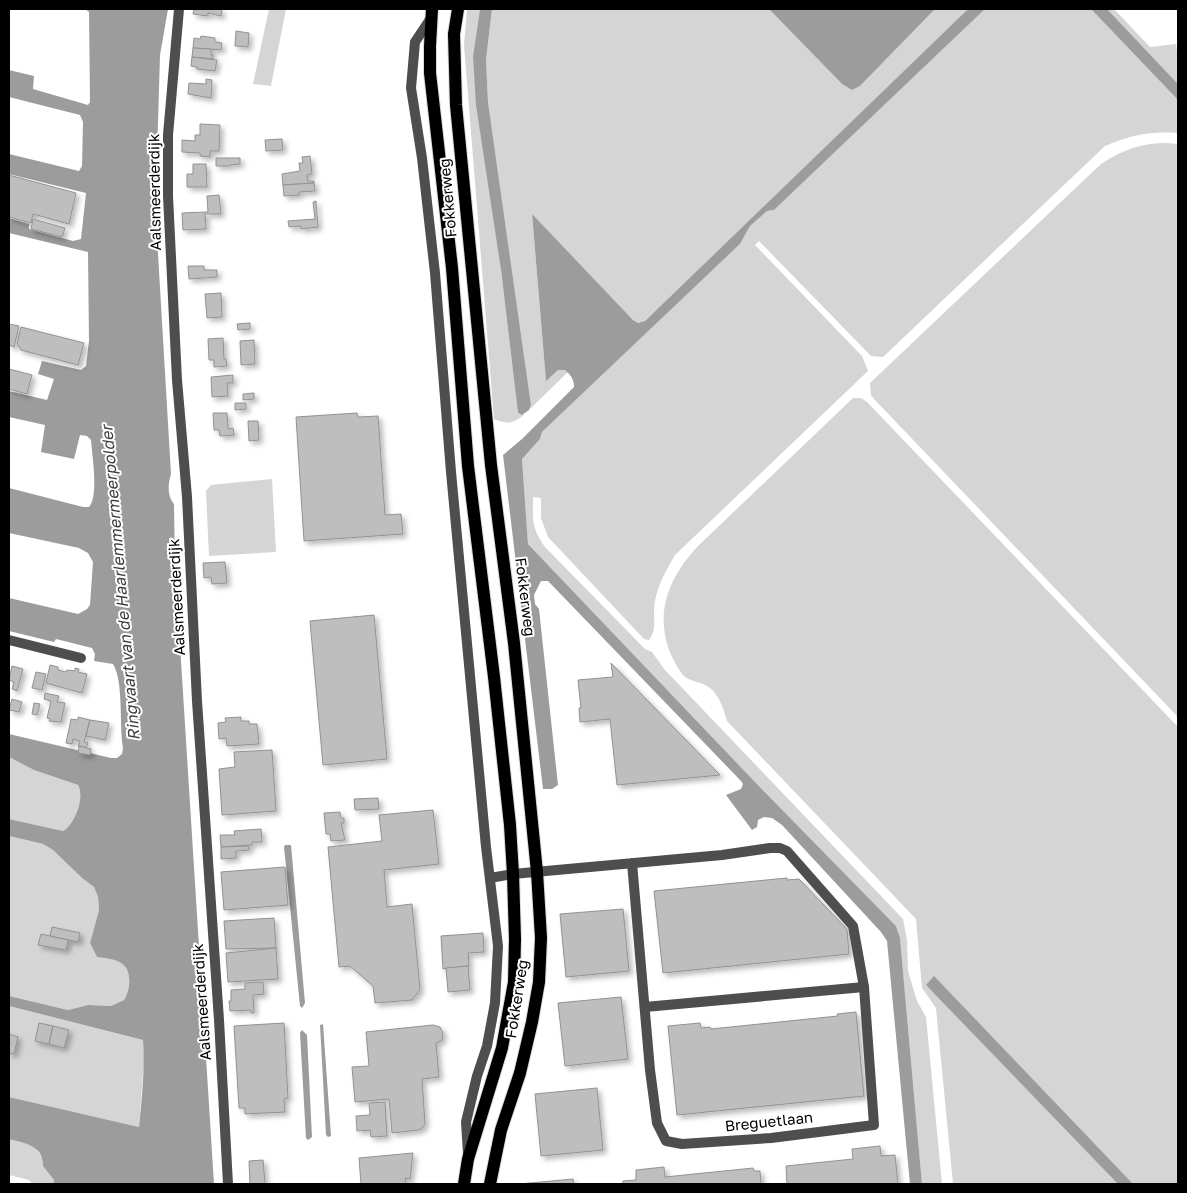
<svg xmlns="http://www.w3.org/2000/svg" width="1187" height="1193" viewBox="0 0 1187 1193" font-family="'Golos Text',sans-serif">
<defs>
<filter id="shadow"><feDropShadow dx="3.5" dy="3.5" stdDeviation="2.5" flood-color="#0004"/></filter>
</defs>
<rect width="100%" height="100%" fill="#fff"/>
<g fill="#d5d5d5">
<path d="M269 9H286L271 86 253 84Z"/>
<path d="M467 9H480L473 56 501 270 518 413 522 415 525 414C514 423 508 425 494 419L464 45Z"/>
<path d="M492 9H769L842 84 852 90 860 86 935 9H968L645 321 638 323 633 320 532 215 546 380 558 370H565L568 372 529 410 531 405 488 102 486 60Z"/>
<path d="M985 9H1091L1178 100V133C1150 131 1131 135 1105 146L883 357 871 356 759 241 755 245 862 356 868 371 675 555C665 572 655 590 654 609 654 619 656 632 649 640L644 639 548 537 541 518V498L533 497C533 520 531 527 545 547L645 649 652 652 665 670 903 919 907 940 908 971 917 1001 926 1017 942 1184H922L900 938 896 926 755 782 528 544 522 459 540 439 542 432 740 244 750 226 767 211 774 210Z"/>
<path d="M1107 9H1114L1150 47 1176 44 1178 59V84Z"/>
<path d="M1166 143 1178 144V717L874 399 871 395 870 383 1101 164C1122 150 1142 143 1166 143Z"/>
<path d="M853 398H861L867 402 1178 727V1184H953L936 1008 922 988 916 919 727 721C723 707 718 690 703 684 698 682 689 680 685 677 679 672 672 657 669 650 655 610 670 576 698 546Z"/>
<path d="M272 479 276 552 209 556 206 491 211 485Z"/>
<path d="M9 757 34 770 78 785C85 797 75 824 63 831L9 819Z"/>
<path d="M9 836 43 844 53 850 82 878 94 887 98 897 99 910 90 943 97 957C104 958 115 959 121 963 133 970 130 991 124 1000L111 1006 88 1005 68 1010 9 996Z"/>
<path d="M9 1006 143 1040 144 1060 139 1127 9 1097Z"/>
<path d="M9 1139 29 1144 36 1148 43 1159V1166L54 1180 53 1184H32L29 1180 9 1175Z"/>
</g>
<g fill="#9c9c9c">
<path d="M85 9H168L160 55 157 156 158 254 171 474C168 484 167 496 174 504L175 566 214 1184H53L54 1180 43 1166C44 1146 25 1143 9 1139V1097L139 1127C142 1098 145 1069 143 1040L9 1006V996L68 1010 88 1005 111 1006 124 1000C130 991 133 970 121 963 115 959 104 958 97 957L90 943 99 910 98 897 94 887 82 878 53 850 43 844 9 836V819L63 831C75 824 85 797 78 785L34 770 9 757V734L111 758H117L122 754 123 748C119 725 124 682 113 664L94 661 95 654 92 648 56 639 54 642 9 631V598L78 614 87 609 90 605 93 562 88 553 79 548 9 533V488L83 507H89C99 496 92 455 91 440L87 436 80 435 74 459 41 452 45 425 9 417V391L47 400 54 379 38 374 42 361 81 370 86 366 89 341 88 252 9 233V218L29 224V229L73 241 81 239 86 193 9 174V154L79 171 82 166 83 122 80 115 9 97V70L34 76 33 89 88 105 90 102 89 12Z"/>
<path d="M480 9H492L486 60 488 102 531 405 529 410 522 415 518 413 501 270 476 105 473 56Z"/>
<path d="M769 9H935L860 86 852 90 842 84Z"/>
<path d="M968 9H985L774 210 767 211 750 226 740 244 542 432 540 439 522 459 528 544 755 782 896 926 900 938 922 1184H910L887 941 881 932 782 825 772 818 764 817 758 820 757 827 752 830 726 795 741 789 743 784 741 781 548 581H541L534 595 535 604 539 609 558 785 552 789H543L503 455 522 439 574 387C574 380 571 375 565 370H558L546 381 532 214 633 320 638 323 645 321Z"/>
<path d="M1091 9H1107L1178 84V100Z"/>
<path d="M285 845H291L305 1003 302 1008 300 1006 284 847Z"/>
<path d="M934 976 1133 1184H1118L926 985Z"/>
<path d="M323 1024 331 1136 328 1137 326 1135 320 1025Z"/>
<path d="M302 1030 307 1035 312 1137 308 1140 306 1138 300 1033Z"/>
</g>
<g fill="#bebebe" stroke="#929292" filter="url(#shadow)">
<path d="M194 9H222L221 16 208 13V16L193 14Z"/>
<path d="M236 31 249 33 248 47 235 46Z"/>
<path d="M201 36 215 38V42L222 43 221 50 193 48 194 38 200 39Z"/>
<path d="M193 48 211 49V55H213V59L192 57Z"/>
<path d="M192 57 217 60 215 71 197 69V67L191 66Z"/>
<path d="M206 79 212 80 211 98 188 94 189 83 206 84Z"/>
<path d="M200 124 220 125 219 151H210V157L200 156V153L182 152V140L195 141V135H200Z"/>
<path d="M282 139 283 150 266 151 265 140Z"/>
<path d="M310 156 312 174 307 175 308 181H314V183L283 185 282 174 300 171 299 163H303L302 157Z"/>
<path d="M216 158H240V164L230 165V166H216Z"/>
<path d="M193 164H206L207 187H187V174H193Z"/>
<path d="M9 175 76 193 69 224 33 214 31 223 9 217Z"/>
<path d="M314 183 315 191 299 192V195L284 196 283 185Z"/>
<path d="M219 195 221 214H205L206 229 183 230 182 213 208 212 207 196Z"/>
<path d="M316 201 318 227 301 229V226L289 227 288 221 315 219 313 202Z"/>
<path d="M33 219 65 228 62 237 31 229Z"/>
<path d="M188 266H204V270H217V277L189 279Z"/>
<path d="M221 293 222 317 207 318 205 294Z"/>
<path d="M250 323V329L238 330 237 324Z"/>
<path d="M9 324 19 326 14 347 9 345Z"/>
<path d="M21 327 84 343 78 365 21 350 17 344Z"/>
<path d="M223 338 224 359H226L227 366 214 367V360H209L208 339Z"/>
<path d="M254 340 255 364 241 365 240 341Z"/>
<path d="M9 369 32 375 27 394 9 389Z"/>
<path d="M233 375V383H227L228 396 212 397 211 377Z"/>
<path d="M254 393V399L243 400V394Z"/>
<path d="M235 403H246V409L235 410Z"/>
<path d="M213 413H227L228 429 233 428 234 435 220 436 219 430H214Z"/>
<path d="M357 413 358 417 378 416 385 515 401 514 403 534 304 541 296 417Z"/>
<path d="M248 421H258L259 440 249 441Z"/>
<path d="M225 562 227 583 212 584 211 577 204 578 203 563Z"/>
<path d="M374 615 387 759 323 765 310 621Z"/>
<path d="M611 663 720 775 617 785 610 719 580 722 579 708H581L578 680 613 677Z"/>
<path d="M50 665 58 667V670L66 672 67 670 75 671V668L79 669 78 672 87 674 82 693 46 683Z"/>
<path d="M12 666 23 669 17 691 12 689 14 682 9 680Z"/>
<path d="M36 672 46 674 42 690 32 688Z"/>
<path d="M45 693 59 696 57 702 65 703 61 722 49 721 50 719 47 718 51 701 44 699Z"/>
<path d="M12 699 22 702 19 712 9 710Z"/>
<path d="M34 703 40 704 37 715 32 714Z"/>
<path d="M78 717 90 720 84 742 88 743 86 748 78 746 80 741 73 739 72 744 66 743 71 719 78 720Z"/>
<path d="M241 717V721H249V724H257L259 744 227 746 226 738 219 739 218 723 226 722 225 718Z"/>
<path d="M90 720 109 723 105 740 86 736Z"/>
<path d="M79 746 91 749 90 755 78 753Z"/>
<path d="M272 750 276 811 222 815 219 769 235 767 234 752Z"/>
<path d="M378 798 379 809 355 810 354 799Z"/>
<path d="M433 810 439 864 384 870 387 907 412 904 420 990 412 1000 375 1003 373 986 350 966 339 967 328 847 382 841 379 815Z"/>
<path d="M340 812 341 818H344V823H341L345 840 331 841 330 834H326L324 813Z"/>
<path d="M261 829 262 842H252V845L221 847 220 835H235L234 831Z"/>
<path d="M249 846V850L236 851V858L221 859V847Z"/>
<path d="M285 867 288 905 224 910 221 872Z"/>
<path d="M787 878V880L799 879 847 929 849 954 663 973 654 891Z"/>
<path d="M623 909 629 971 566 977 560 914Z"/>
<path d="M274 918 276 948 226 949 224 921Z"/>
<path d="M52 927 80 933 78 942 50 936Z"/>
<path d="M483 933 484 952 468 953 469 966 443 969 441 936Z"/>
<path d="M41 934 68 940 66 950 38 945Z"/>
<path d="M276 948 278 979 228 982 226 953Z"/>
<path d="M468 966 470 990 448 992 446 968Z"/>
<path d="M263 982 264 994 253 995 254 1013H251V1010L230 1011 229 1001H231V990L245 989V983Z"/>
<path d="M621 997 628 1059 565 1066 558 1003Z"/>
<path d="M856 1012 864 1096 677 1115 668 1026 700 1023 701 1028 710 1027 711 1029 838 1016 837 1014Z"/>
<path d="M39 1023 53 1026 49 1044 35 1041Z"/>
<path d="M284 1023 288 1098 284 1099 285 1112 245 1114V1108H239L234 1026Z"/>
<path d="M433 1025 440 1027 443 1033 442 1040 436 1043 439 1077 422 1079 425 1124 421 1129 418 1130 392 1133 389 1099 355 1102 352 1067 369 1066 366 1032Z"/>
<path d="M53 1026 69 1030 64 1048 49 1044Z"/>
<path d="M9 1034 18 1037 14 1054 9 1053Z"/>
<path d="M597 1088 603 1150 541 1156 535 1094Z"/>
<path d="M385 1102 387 1136 371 1137 370 1130 357 1131 356 1116 370 1115 369 1103Z"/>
<path d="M880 1146 881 1156 895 1155 898 1184H787L786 1166 853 1159 852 1149Z"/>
<path d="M413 1153 410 1179 405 1178 406 1184H361L359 1158Z"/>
<path d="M263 1160 265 1184H250L249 1161Z"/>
<path d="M664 1167 665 1177 753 1168 754 1171H760L761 1184H623V1181L636 1180V1170Z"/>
<path d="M573 1179 574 1184H519Z"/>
</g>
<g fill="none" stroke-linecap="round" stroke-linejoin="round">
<defs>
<g id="primary">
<path d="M432 9 430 46V73L452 268 468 466 494 677 510 825 513 874 515 939 514 982 502 1048 468 1159 464 1184"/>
<path d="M458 9 454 34 456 105 491 465 514 643 537 872 541 938 539 982 532 1022 520 1073 501 1130 490 1184"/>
</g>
</defs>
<use href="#primary" stroke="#dbdbdb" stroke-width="14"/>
<g stroke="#4e4e4e" stroke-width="10">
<path d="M179 9 168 135V196L177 380 187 497 197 701 219 1020 228 1184"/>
<path d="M431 18 415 42 411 88 422 158 435 273 451 472 486 847 498 946 495 1003 487 1046 477 1076 466 1122 468 1154"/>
<path d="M9 640 81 658"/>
<path d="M490 878 513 874 722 855 770 848H780L787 851 853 926 864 987 874 1125 771 1138 682 1144 666 1141 657 1123 650 1070 632 863"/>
<path d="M645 1007 864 987"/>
</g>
<use href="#primary" stroke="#000" stroke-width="12"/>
</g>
<g text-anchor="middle" stroke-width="4" stroke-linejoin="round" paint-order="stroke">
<g font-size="15" fill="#000" stroke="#fff">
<text transform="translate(155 192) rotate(-91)" y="5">Aalsmeerderdijk</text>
<text transform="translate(448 198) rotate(-95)" y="5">Fokkerweg</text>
<text transform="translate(177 597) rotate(-93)" y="5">Aalsmeerderdijk</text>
<text transform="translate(525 597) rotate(83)" y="5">Fokkerweg</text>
<text transform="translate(517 999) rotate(-81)" y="5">Fokkerweg</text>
<text transform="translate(202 1002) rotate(-94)" y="5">Aalsmeerderdijk</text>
<text transform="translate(769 1122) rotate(-6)" y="5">Breguetlaan</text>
</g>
<g font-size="16" font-style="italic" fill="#3d3d3d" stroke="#fff">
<text transform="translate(120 583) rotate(-95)" y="6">Ringvaart van de Haarlemmermeerpolder</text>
</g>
</g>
<rect width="1187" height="1193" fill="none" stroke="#000000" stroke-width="20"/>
</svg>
